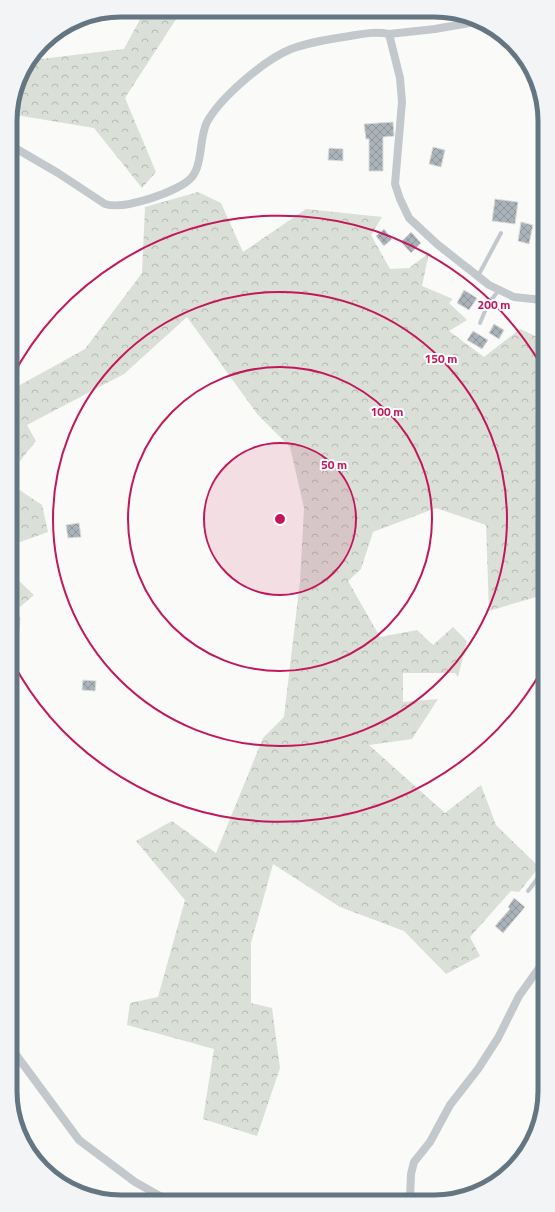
<svg xmlns="http://www.w3.org/2000/svg" width="555" height="1212" viewBox="0 0 555 1212" font-family="'Titillium Web',sans-serif">
<defs>
<pattern id="forest-crowns" width="20" height="18" patternUnits="userSpaceOnUse"><rect width="20" height="18" fill="#dadfd7"/><path d="M2 6a3 3 0 1 1 6 0M12 15a3 3 0 1 1 6 0" fill="none" stroke="#b4b9b4"/></pattern>
<pattern id="building-cross-hatch" width="8" height="8" patternUnits="userSpaceOnUse"><rect width="8" height="8" fill="#aab3b9"/><path d="M0 0l8 8M0 8l8-8" fill="none" stroke="#8e969c"/></pattern>
</defs>
<rect width="100%" height="100%" fill="#fafaf8"/>
<g fill="url(#forest-crowns)">
<path d="M145 10H182L125 98 156 172 142 188 94 128 10 114 23 70 41 59 124 49Z"/>
<path d="M198 192 221 203 243 252 306 209 382 217 371 235 390 269 409 268 429 253 422 286 453 299 449 303 467 320 449 331 484 357 520 329 542 339 543 595 489 611 486 525 436 508 373 532 361 569 348 581 380 637 417 630 433 645 453 627 467 641 458 677 455 673H403V702L438 699 412 739 369 745 445 813 481 785 496 825 539 867 519 892 511 891 470 937 480 956 446 974 404 931 340 907 273 864 251 943V1003L272 1008 280 1068 257 1136 203 1119 214 1049 127 1025 130 1003 158 997 185 900 136 841 172 821 216 853 263 738 284 717 300 581 304 508 290 447 258 415 187 317 124 374 27 425 36 441 12 471 11 390 85 349 142 273 145 207Z"/>
<path d="M12 485 42 505 48 532 12 545Z"/>
<path d="M12 562 15 577 34 595 20 607 12 600Z"/>
</g>
<g fill="url(#building-cross-hatch)" stroke="#dcdcda">
<path d="M393 122 394 136 383 137V171H369V139H366L364 124Z"/>
<path d="M433 147 445 150 441 167 429 164Z"/>
<path d="M329 148 343 149V161L328 160Z"/>
<path d="M495 199 518 202 515 224 492 221Z"/>
<path d="M521 222 533 225 529 244 518 241Z"/>
<path d="M384 229 392 239 384 246 376 236Z"/>
<path d="M411 232 421 243 411 253 401 242Z"/>
<path d="M464 290 477 298 469 310 457 303Z"/>
<path d="M494 324 504 330 499 339 489 333Z"/>
<path d="M473 331 488 340 482 349 467 340Z"/>
<path d="M79 523 81 537 68 538 66 525Z"/>
<path d="M12 616 20 617 18 645H12Z"/>
<path d="M83 680 96 681 95 691 82 690Z"/>
<path d="M514 898 525 907 503 933 495 926 510 909 508 907Z"/>
</g>
<g fill="none" stroke-linecap="round" stroke-linejoin="round">
<g stroke="#c3c8cc" stroke-width="4">
<path d="M478 276 501 233"/>
<path d="M480 323 488 304 499 290"/>
<path d="M528 891 544 870"/>
</g>
<g stroke="#c3c8cc" stroke-width="8">
<path d="M389 34 435 29 475 22"/>
<path d="M43 44 79 18"/>
<path d="M10 145 58 173 105 204C124 210 179 192 192 177 203 163 199 138 207 122 221 97 264 60 291 49 310 42 330 39 350 36 363 34 375 31 389 34L400 78 402 102 395 184 400 199 409 218 437 244 489 285 514 297 542 300"/>
<path d="M14 1052 79 1140 135 1182 167 1200"/>
<path d="M410 1198 411 1174 414 1162 430 1142 450 1105 478 1069 498 1038 519 996 544 961"/>
</g>
</g>
<circle cx="280" cy="519" r="76" fill="#c2185b" fill-opacity=".12"/>
<g fill="none" stroke="#c2185b" stroke-width="2">
<circle cx="280" cy="519" r="76"/>
<circle cx="280" cy="519" r="152"/>
<circle cx="280" cy="519" r="227"/>
<path d="M542 670A303 303 0 0 1 12 661M11 379A303 303 0 0 1 541 365"/>
</g>
<path d="M0 0H555V1212H0ZM121 17H434A104 104 0 0 1 538 121V1091A104 104 0 0 1 434 1195H121A104 104 0 0 1 17 1091V121A104 104 0 0 1 121 17Z" fill="#f3f4f5" fill-rule="evenodd"/>
<path fill="none" stroke="#657683" stroke-width="5" d="M121 17H434A104 104 0 0 1 538 121V1091A104 104 0 0 1 434 1195H121A104 104 0 0 1 17 1091V121A104 104 0 0 1 121 17Z"/>
<circle cx="280" cy="519" r="6" fill="#c2185b" stroke="#fff" stroke-width="2"/>
<g font-size="12" text-anchor="middle" font-weight="bold" fill="#c2185b" stroke="#fff" stroke-width="4" stroke-linejoin="round" paint-order="stroke">
<text x="494" y="309">200 m</text>
<text x="441" y="363">150 m</text>
<text x="387" y="416">100 m</text>
<text x="334" y="469">50 m</text>
</g>
</svg>
